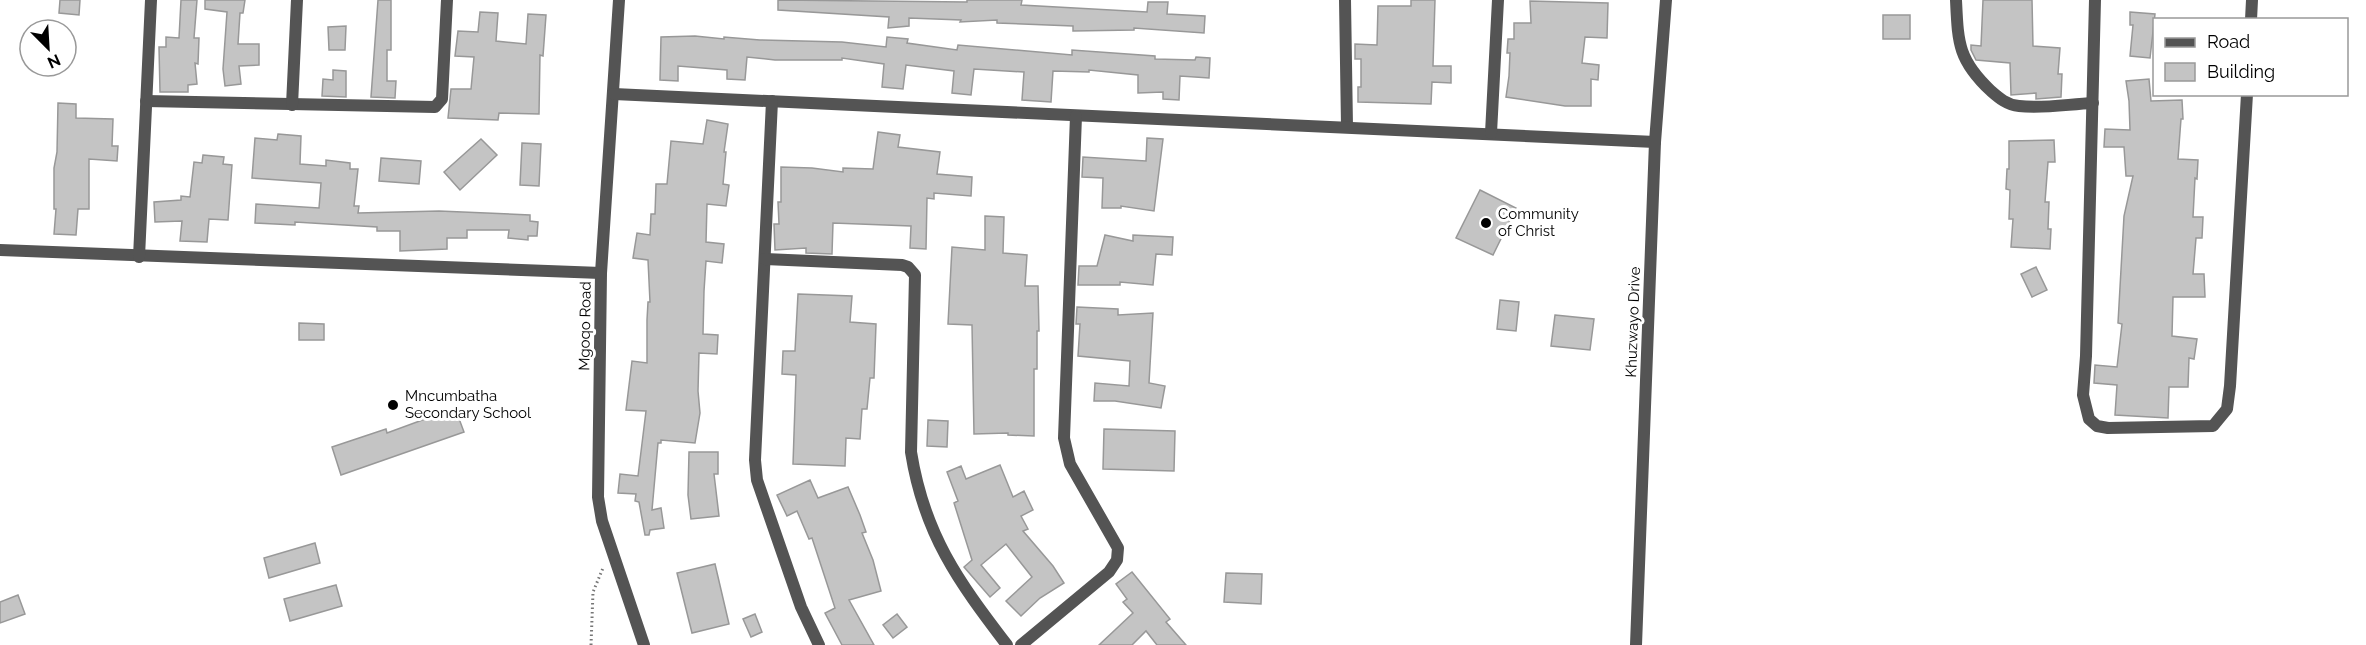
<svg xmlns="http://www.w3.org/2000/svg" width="2366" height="645" viewBox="0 0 2366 645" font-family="Raleway,sans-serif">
<rect width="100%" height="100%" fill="#fff"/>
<g fill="#c4c4c4" stroke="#989898" stroke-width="1.5">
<path d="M60 0H80L79 15 59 13Z"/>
<path d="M181 0H197L194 38H199L198 64 195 63 197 84 188 85V92H160L159 47H166V37L179 38Z"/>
<path d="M205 0H245L243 13H240L238 44H259V65L239 66 241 84 225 86 223 69 227 12 205 9Z"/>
<path d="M378 0H391V50H387V81H396L395 98 371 97Z"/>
<path d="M778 0 967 2V0H1022L1021 5 1147 12 1148 2H1168L1167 14 1205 16 1204 33 1134 28V30L1073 31V26L997 23V20L960 22 961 20 909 18V26L888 28 889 17 778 10Z"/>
<path d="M1411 0H1435L1433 66H1451V83L1432 82 1431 104 1358 102V87H1361V59H1355V44L1377 45 1378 6H1411Z"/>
<path d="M1983 0H2032L2033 46 2060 48 2058 74H2062L2061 97 2036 99V93L2011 95 2010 63 1976 60 1971 50V45L1981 46Z"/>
<path d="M1530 1 1608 3 1607 38 1585 37 1582 63 1599 65 1598 80 1591 79V106H1565L1506 97 1509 76 1510 53H1507L1508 39H1514V23H1531Z"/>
<path d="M480 12 498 13 496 41 526 44 528 14 546 15 543 56 540 55 539 114 499 113 498 120 448 118 451 89H471L474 57 455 56 458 31 478 32Z"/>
<path d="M2130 12 2155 14 2150 58 2130 56 2133 25H2130Z"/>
<rect x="1883" y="15" width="27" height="24"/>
<path d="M346 26 345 50H329L328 27Z"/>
<path d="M695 36 724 39V37L760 40 842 42 886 47 887 37 908 39 907 43 957 50 958 45 1072 55V50L1155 56V59L1195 60 1196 57 1210 58 1209 78 1180 76 1179 100 1163 99V92L1138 93V75L1089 70V72L1053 71 1051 102 1022 100 1024 72 974 69 971 95 952 93 954 71 906 65 903 89 882 87 884 64 842 58V60H775L747 57 745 80 727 79V70L678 66V81L660 80 661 37Z"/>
<path d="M333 70 346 71V97L322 96 323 79 333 80Z"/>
<path d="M2149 79 2151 101 2182 100 2183 119H2181L2178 159 2198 160 2197 179 2195 178 2193 217H2203L2202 238H2196L2193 274H2204L2205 297H2173L2172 336 2197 339 2194 359 2189 358 2188 387H2169L2168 418 2115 415 2117 385 2094 383 2095 365 2117 367 2122 324 2118 323 2124 216 2133 176H2126L2124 147H2104L2105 129 2130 130 2129 101 2126 81Z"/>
<path d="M58 103 76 104V118L113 119 112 146H118L117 161 89 159V209H78L76 235 54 234 56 209H54V168L57 152Z"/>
<path d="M707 120 728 124 724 152H726L723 184 729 185 726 206 707 204 706 242 724 244 722 263 706 261 704 291 703 334 718 335 717 354 699 353 698 391 700 413 695 443 661 440V443H658L652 510 661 508 664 528 650 530 649 535H645L639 502 635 501 636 494 618 493 620 474 638 476 646 411 626 410 632 361 647 363V320L648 302H650L648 260 633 258 637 233 650 235 651 214H655L656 184H667L671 141 703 144Z"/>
<path d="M878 132 900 135 898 147 940 152 937 174 972 177 971 196 934 193V199L927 198 926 249 910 248 911 226 833 223 832 254 806 253V248L775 250 774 224H779L778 202H781V167L812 168 843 172V168L873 169Z"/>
<path d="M278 134 301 136 300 164 326 166V160L350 163V169H358L354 206H359L358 213 439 211 530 215V221L538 222 537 236H528V240L508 238 509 230H467V238H447V249L400 251V231H377V227L295 222V225L255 223 256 204 319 208 321 183 252 178 255 138 277 140Z"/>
<path d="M1147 138 1163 139 1154 211 1121 206V208H1102L1103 178 1082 177 1083 157 1146 161Z"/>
<path d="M481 139 497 155 460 190 444 172Z"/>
<path d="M2054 140 2055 162H2048L2045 202H2049L2048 229H2051L2050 249 2011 247 2013 219H2009L2010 190 2006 189 2007 169H2009V141Z"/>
<path d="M522 143 541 144 539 186 520 185Z"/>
<path d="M203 155 224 157 223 164 232 165 228 220 209 219 207 242 180 241 182 221 155 222 154 202 181 200V196L190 197 194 162 202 163Z"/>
<path d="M381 158 421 161 419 184 379 181Z"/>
<path d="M1480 190 1516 208 1493 255 1456 238Z"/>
<path d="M985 216 1004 217 1003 253 1027 255 1025 286H1038L1039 331H1037V369H1034V436L1008 435V433L974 434 972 325 948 324 952 247 985 250Z"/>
<path d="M1105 235 1133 241V235L1173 237 1172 255 1156 254 1153 285 1120 282V285H1078L1079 266H1097Z"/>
<path d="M2036 267 2047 290 2032 297 2021 274Z"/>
<path d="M798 294 852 296 850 322 876 324 874 378H870L867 409H862L860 439 846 438 845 466 793 464 796 375 782 374 783 351H795Z"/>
<path d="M1500 300 1519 302 1516 331 1497 329Z"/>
<path d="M1077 307 1118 309V315L1153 313 1149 383 1165 386 1161 408 1115 401H1094L1095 383 1129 386 1130 361 1078 356 1080 324H1076Z"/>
<path d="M1555 315 1594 319 1590 350 1551 346Z"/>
<path d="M299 323 324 324V340H299Z"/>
<path d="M455 408 464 432 341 475 332 447 386 429 387 433Z"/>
<path d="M928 420 948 421 947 447 927 446Z"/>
<path d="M1104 429 1175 431 1174 471 1103 469Z"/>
<path d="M689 452H718V474H714L719 516 691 519 688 495Z"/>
<path d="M1000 465 1013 497 1024 491 1033 510 1021 516 1028 529 1023 531 1053 566 1064 583 1040 598 1021 616 1006 601 1032 577 1006 544 981 565 1000 588 990 597 964 567 972 560 954 503 958 501 947 472 961 466 966 479Z"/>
<path d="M810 480 818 498 848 487 860 515 866 532 862 533 873 560 881 591 849 600 874 645H842L825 613 835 608 812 538 809 539 797 511 787 516 777 495Z"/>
<path d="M315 543 320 563 269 578 264 558Z"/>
<path d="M715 564 729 624 692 633 677 573Z"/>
<path d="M1132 572 1170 619 1166 622 1186 645H1157L1146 631 1132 645H1099L1133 613 1123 602 1127 599 1116 584Z"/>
<path d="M1226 573 1262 574 1261 604 1224 602Z"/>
<path d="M336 585 342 606 290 621 284 599Z"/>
<path d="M18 595 25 614 0 623V602Z"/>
<path d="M755 614 762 632 751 637 743 619Z"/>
<path d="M897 614 907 627 893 638 883 625Z"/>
</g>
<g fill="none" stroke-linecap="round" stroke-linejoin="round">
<path stroke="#767676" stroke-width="3" stroke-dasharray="1.5 3" stroke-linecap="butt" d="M591 645 593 592 603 568"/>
<g stroke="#545454" stroke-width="12">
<path d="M619 0 601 273 598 497 602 521 644 645"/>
<path d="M1345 0 1347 126"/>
<path d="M1956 0C1958 43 1958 60 1991 91 1999 98 2007 105 2019 106 2042 109 2069 104 2093 103"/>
<path d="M2095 0 2086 356 2083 395 2089 419 2097 426 2108 428 2213 426 2227 409 2230 386 2247 94"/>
<path d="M2251 20 2252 0"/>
<path d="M614 94 1655 142"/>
<path d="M146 101 435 107 442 99 447 0"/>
<path d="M772 101 755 460 757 480 801 607 819 645"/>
<path d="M292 105 297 0"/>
<path d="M1491 133 1498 0"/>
<path d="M0 250 601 273"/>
<path d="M139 257 151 0"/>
<path d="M765 259 902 265 908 267 915 275 911 452C924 534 958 581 1007 645"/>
<path d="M1021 645 1109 572 1117 560 1118 548 1070 464 1064 438 1076 116"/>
</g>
<path stroke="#545454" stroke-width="12" d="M1636 645 1655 142 1666 0"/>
</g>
<g fill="#000" stroke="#fff" stroke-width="2">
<circle cx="1486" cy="223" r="6"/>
<circle cx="393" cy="405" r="6"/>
</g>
<g text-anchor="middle" stroke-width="6" stroke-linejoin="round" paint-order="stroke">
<g font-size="15" fill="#000" stroke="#fff" text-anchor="start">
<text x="1498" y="219">Community<tspan x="1498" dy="17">of Christ</tspan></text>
<text x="405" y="401">Mncumbatha<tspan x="405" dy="17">Secondary School</tspan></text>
</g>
<g font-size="15" fill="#000" stroke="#fff">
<text transform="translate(1633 322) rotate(-88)" y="5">Khuzwayo Drive</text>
<text transform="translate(585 326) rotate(-89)" y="5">Mgoqo Road</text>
</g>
</g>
<rect x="2153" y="18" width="195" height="78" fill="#ffffff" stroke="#999999" stroke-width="1.5"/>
<rect x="2165" y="38" width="30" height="9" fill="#545454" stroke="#999999" stroke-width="1.5"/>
<text x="2207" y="48" font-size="18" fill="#000000">Road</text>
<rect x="2165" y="63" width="30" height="18" fill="#c4c4c4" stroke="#999999" stroke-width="1.5"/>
<text x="2207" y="78" font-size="18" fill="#000000">Building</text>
<g transform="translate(48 48) rotate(156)"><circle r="28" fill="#ffffff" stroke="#999999" stroke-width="1.5"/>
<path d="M0-4.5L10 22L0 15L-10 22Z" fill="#000000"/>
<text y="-9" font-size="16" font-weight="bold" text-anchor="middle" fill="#000000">N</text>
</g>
</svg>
